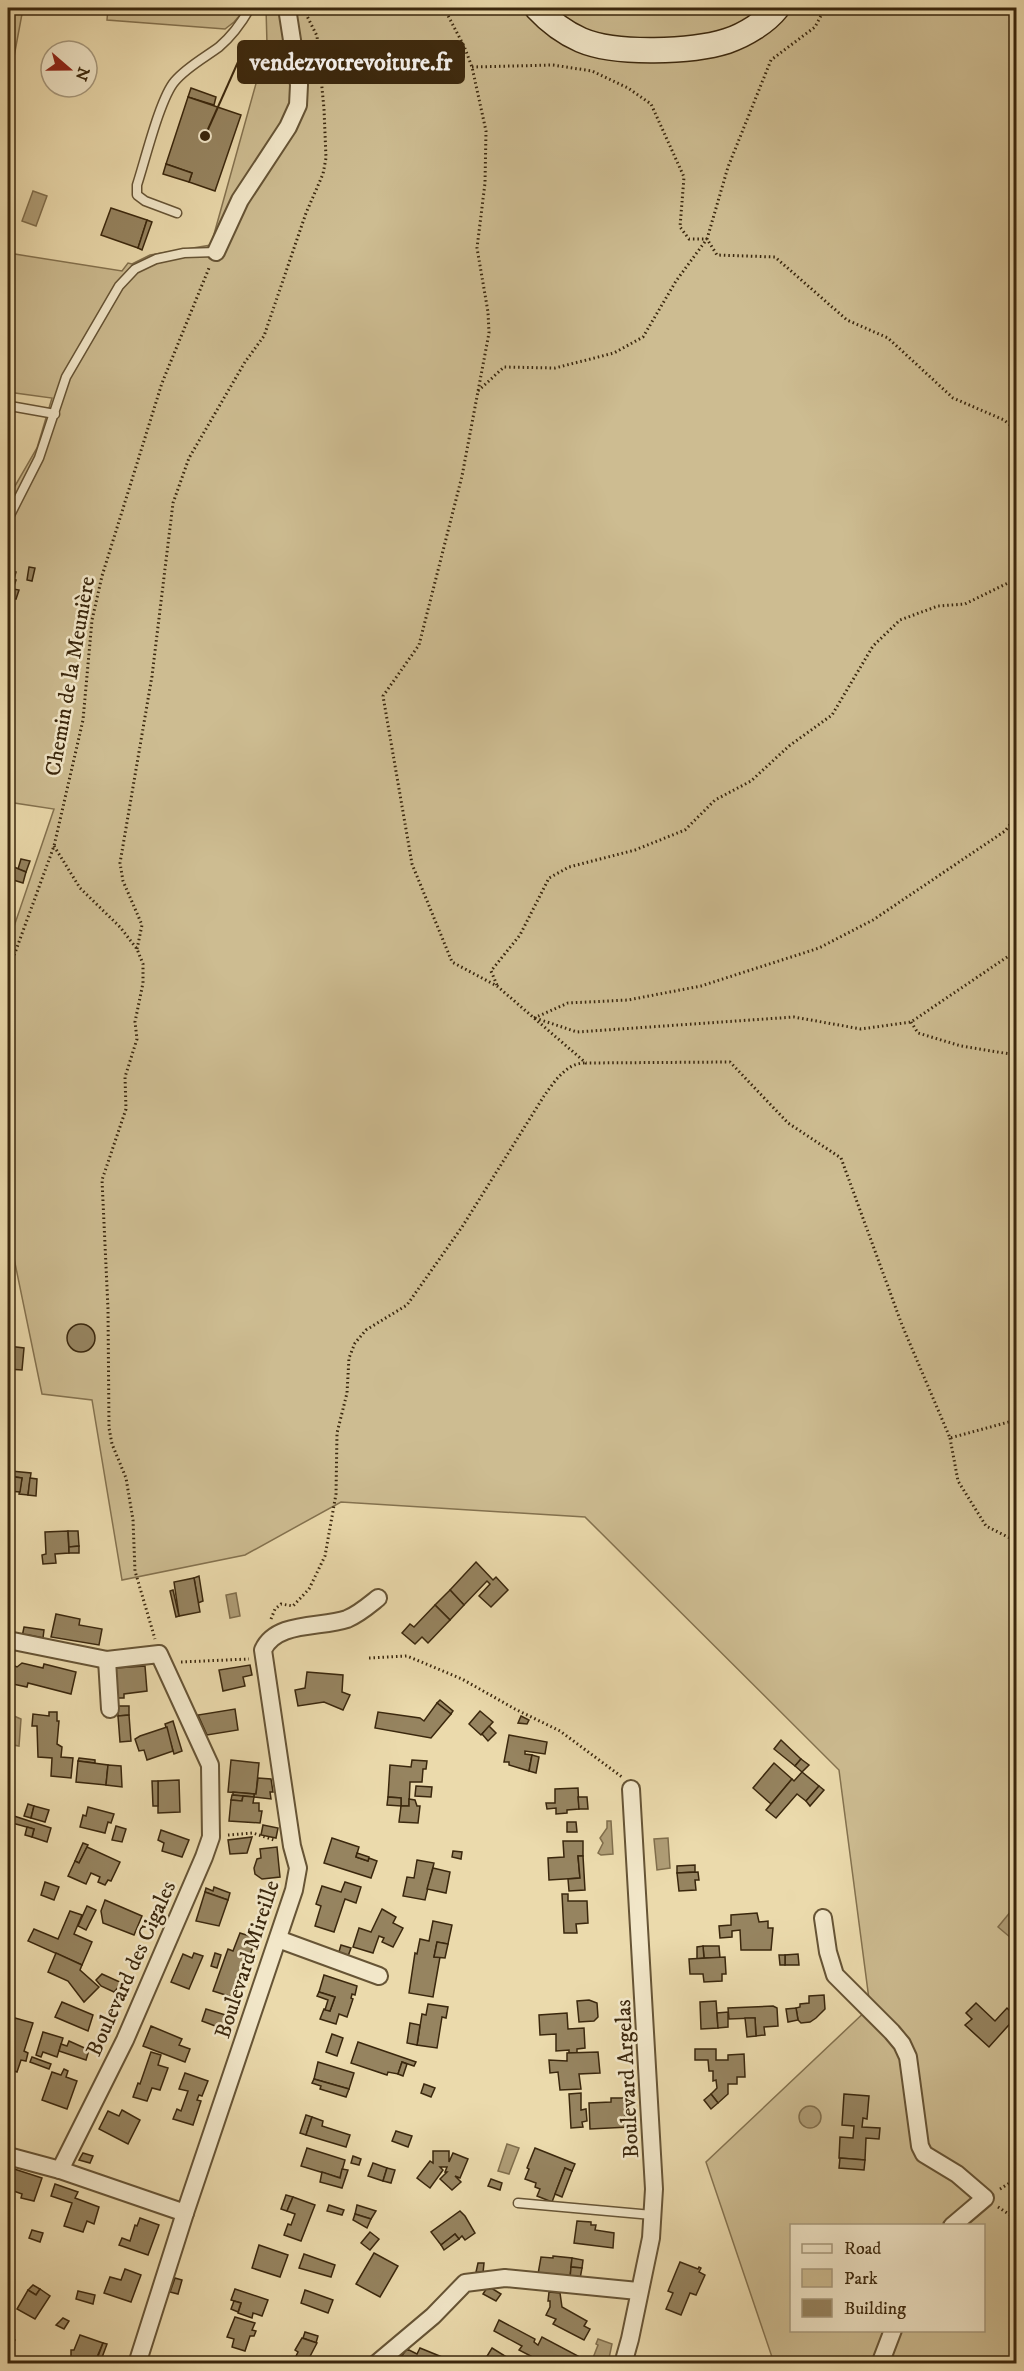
<svg xmlns="http://www.w3.org/2000/svg" width="1024" height="2371" viewBox="0 0 1024 2371" font-family="'IM FELL DW Pica',serif">
<rect width="100%" height="100%" fill="#ebdaac"/>
<filter id="stains"><feTurbulence type="fractalNoise" baseFrequency=".00333" numOctaves="4"/><feColorMatrix values="0 0 0 0 .2 0 0 0 0 .09 0 0 0 0 .02 0 0 0 .5 -.17"/></filter>
<radialGradient id="worn" r=".72"><stop offset=".6" stop-color="#630" stop-opacity="0"/><stop offset="1" stop-color="#630" stop-opacity=".3"/></radialGradient>
<g fill="#cdbc91" stroke="#84724f" stroke-width="1.5" fill-rule="evenodd">
<path d="M108 8H246L234 22 225 29 107 20Z"/>
<path d="M266 8H1016V2363H774L706 2162 870 2007 839 1770 585 1517 341 1502 245 1555 122 1580 92 1400 42 1394 10 1239 8 1238V944L54 809 8 802V498L37 448 52 398 8 392V253L122 271 128 263 132 264 150 255 211 245 267 44ZM792 2226H984V2330H792Z"/>
<path d="M8 12 22 14 8 89Z"/>
</g>
<g fill="#af9d76" stroke="#806e4c" stroke-width="1.5">
<path d="M33 191 47 196 36 226 22 221Z"/>
<path d="M236 1593 240 1616 230 1618 226 1595Z"/>
<path d="M14 1716 21 1719 19 1746 8 1744V1717Z"/>
<path d="M607 1821H611L613 1854 601 1855 598 1853 603 1843 600 1838 607 1828Z"/>
<path d="M668 1838 670 1868 657 1870 654 1839Z"/>
<path d="M1016 1905V1931L1011 1938 998 1927Z"/>
<circle cx="810" cy="2117" r="11"/>
<path d="M507 2144 519 2148 509 2174 498 2171Z"/>
<path d="M598 2339 612 2344 608 2363H591L598 2345 596 2344Z"/>
</g>
<g fill="#968460" stroke="#3a270d" stroke-width="1.5">
<path d="M191 88 216 97 214 105 188 97Z"/>
<path d="M188 97 241 115 215 191 189 182 192 173 166 164Z"/>
<path d="M166 164 192 173 189 182 163 174Z"/>
<path d="M111 208 147 220 138 248 101 235Z"/>
<path d="M147 220 152 222 142 250 138 248Z"/>
<path d="M29 567 35 568 32 581 27 580Z"/>
<path d="M8 570 16 572 14 579 8 578Z"/>
<path d="M8 578 16 580 13 589 19 590 16 599 8 597Z"/>
<path d="M21 859 30 861 26 872 18 869Z"/>
<path d="M14 867 26 872 23 883 10 879Z"/>
<circle cx="81" cy="1338" r="14"/>
<path d="M8 1346 24 1348 22 1370 8 1369Z"/>
<path d="M11 1471 31 1473 28 1495 19 1494 22 1478 10 1476Z"/>
<path d="M8 1476 22 1478 20 1492 8 1491Z"/>
<path d="M30 1478 37 1479 36 1496 28 1495Z"/>
<path d="M68 1531 69 1553 55 1554 56 1563 43 1564 42 1555 46 1554 45 1532Z"/>
<path d="M68 1531H78L79 1546 69 1547Z"/>
<path d="M79 1546V1553H69V1547Z"/>
<path d="M476 1562 493 1580 496 1577 508 1590 491 1607 479 1596 490 1584 487 1581 464 1605 450 1590Z"/>
<path d="M199 1576 203 1601 198 1603 194 1578Z"/>
<path d="M194 1578 200 1612 179 1616 174 1582Z"/>
<path d="M173 1590 179 1616 176 1617 170 1591Z"/>
<path d="M450 1590 464 1605 450 1620 435 1605Z"/>
<path d="M435 1605 450 1620 428 1643 422 1637 415 1644 402 1633 410 1624 414 1627Z"/>
<path d="M56 1614 80 1619 79 1625 102 1629 99 1645 51 1637Z"/>
<path d="M24 1627 44 1630 43 1638 28 1635V1638L22 1637Z"/>
<path d="M8 1663 17 1667 22 1663 43 1668 44 1664 76 1672 71 1694 28 1683 27 1687 8 1683Z"/>
<path d="M250 1665 252 1675 243 1677 245 1686 223 1691 219 1670Z"/>
<path d="M145 1666 147 1691 124 1694V1698H117L115 1668Z"/>
<path d="M307 1672 343 1675 342 1692 350 1695 343 1710 324 1702 298 1706 295 1690 305 1688Z"/>
<path d="M440 1700 453 1711 451 1714 437 1703Z"/>
<path d="M437 1703 451 1714 431 1738 375 1728 378 1712 420 1718 424 1721Z"/>
<path d="M117 1706H129V1715L118 1716Z"/>
<path d="M235 1709 238 1730 207 1735 198 1715Z"/>
<path d="M480 1711 493 1722 481 1735 469 1724Z"/>
<path d="M49 1712H57V1721H59L57 1744 62 1747 61 1757 73 1758 71 1778 51 1776 52 1758 38 1757 37 1726H32L33 1714 49 1716Z"/>
<path d="M129 1715 131 1741 120 1742 118 1716Z"/>
<path d="M521 1716 529 1720 527 1724 518 1723Z"/>
<path d="M173 1721 182 1751 174 1754 165 1724Z"/>
<path d="M489 1726 496 1733 488 1741 482 1734Z"/>
<path d="M167 1727 173 1751 147 1760 144 1750 139 1751 135 1739 140 1736Z"/>
<path d="M509 1735 547 1742 545 1754 525 1751V1754L532 1755 529 1771 509 1765V1762H504Z"/>
<path d="M781 1740 801 1759 795 1766 774 1749Z"/>
<path d="M532 1755 539 1757 536 1773 529 1771Z"/>
<path d="M79 1758 95 1760V1763L78 1761Z"/>
<path d="M801 1759 809 1765 802 1772 795 1766Z"/>
<path d="M231 1760 259 1763 256 1794 228 1792Z"/>
<path d="M412 1760 427 1761 426 1769H423L422 1782H410L409 1806H401V1798L388 1797 390 1765 411 1767Z"/>
<path d="M78 1761 108 1765 106 1785 76 1782Z"/>
<path d="M774 1763 792 1779 771 1804 753 1788Z"/>
<path d="M108 1765 121 1766 122 1787 106 1785Z"/>
<path d="M802 1772 819 1786 806 1801 797 1794 776 1818 766 1810 792 1779 794 1781Z"/>
<path d="M258 1778 271 1779 273 1792H270L271 1799 254 1797V1794H256Z"/>
<path d="M179 1780 180 1812 158 1813V1781Z"/>
<path d="M152 1781H158V1806H153Z"/>
<path d="M416 1786 432 1787 431 1797 415 1796Z"/>
<path d="M819 1786 824 1790 810 1806 806 1801Z"/>
<path d="M578 1788 579 1809 567 1810V1813L556 1814V1808L547 1809 546 1803H555V1789Z"/>
<path d="M233 1792 254 1794V1797L233 1795Z"/>
<path d="M232 1795 243 1796 242 1801 231 1800Z"/>
<path d="M243 1796 254 1797 253 1803H259V1811H262L260 1823 229 1821 231 1800 242 1801Z"/>
<path d="M388 1797 401 1798V1806L387 1805Z"/>
<path d="M578 1797H587L588 1809H579Z"/>
<path d="M409 1799 415 1800 417 1806H420L418 1823 399 1822 401 1806H409Z"/>
<path d="M28 1804 34 1806 31 1818 24 1816Z"/>
<path d="M34 1806 49 1810 45 1822 31 1818Z"/>
<path d="M88 1807 114 1814 111 1823 108 1822 105 1833 80 1827 83 1815 86 1816Z"/>
<path d="M14 1816 51 1828 47 1842 32 1837 34 1829 12 1823Z"/>
<path d="M567 1822H576L577 1832H567Z"/>
<path d="M263 1825 278 1828 276 1838 261 1835Z"/>
<path d="M116 1826 126 1829 122 1842 112 1840Z"/>
<path d="M27 1827 34 1829 32 1837 25 1835Z"/>
<path d="M161 1830 189 1840 182 1857 162 1851 164 1843 158 1840Z"/>
<path d="M252 1837 247 1853 230 1854 228 1840Z"/>
<path d="M332 1838 359 1847 356 1857 368 1861 369 1858 377 1861 371 1878 324 1863Z"/>
<path d="M563 1841H583V1856H578L580 1878 549 1880 548 1858 564 1857Z"/>
<path d="M83 1843 88 1845 79 1863 75 1861Z"/>
<path d="M87 1847 120 1862 111 1881 108 1880 105 1885 98 1882 100 1877 91 1873 86 1884 68 1876 75 1861 79 1863Z"/>
<path d="M277 1847 280 1877 262 1879 255 1874 254 1868 257 1859 261 1858 260 1849Z"/>
<path d="M453 1851 462 1852 461 1859 452 1857Z"/>
<path d="M357 1853 369 1857 368 1861 356 1857Z"/>
<path d="M578 1856H583L585 1890 569 1891 568 1879 580 1878Z"/>
<path d="M417 1860 434 1863 425 1900 403 1896 407 1877 414 1878Z"/>
<path d="M695 1865V1872L677 1873V1866Z"/>
<path d="M433 1868 450 1872 446 1893 427 1889Z"/>
<path d="M698 1872 699 1880H695L696 1890 679 1891 677 1873Z"/>
<path d="M45 1882 59 1887 54 1900 41 1895Z"/>
<path d="M345 1882 361 1887 356 1903 345 1899 334 1932 315 1926 321 1906 316 1904 322 1886 341 1892Z"/>
<path d="M214 1887 230 1893 228 1900 205 1892 206 1888 213 1891Z"/>
<path d="M205 1892 228 1900 219 1926 196 1921Z"/>
<path d="M562 1894H568V1901H587L588 1923 576 1924 577 1933H564Z"/>
<path d="M105 1900 142 1916 134 1935 103 1923 101 1911Z"/>
<path d="M87 1906 96 1910 86 1930 78 1926Z"/>
<path d="M382 1909 396 1917 393 1923 403 1928 393 1947 382 1942 384 1938 379 1936 373 1953 353 1947 359 1928 371 1932Z"/>
<path d="M70 1911 82 1915 74 1934 92 1942 82 1965 28 1941 34 1929 58 1939Z"/>
<path d="M757 1913 759 1922 768 1921V1928H773L771 1950H741L740 1930 732 1931V1937L720 1938 719 1926 731 1925V1915Z"/>
<path d="M433 1921 452 1925 448 1944 437 1942 434 1957H440L433 1997 409 1993 415 1953 417 1954 420 1939 429 1941Z"/>
<path d="M240 1933 256 1938 235 1998 213 1991 228 1949 233 1951Z"/>
<path d="M437 1942 448 1944 445 1958 434 1957Z"/>
<path d="M341 1945 351 1948 347 1959 338 1955Z"/>
<path d="M703 1946H719L720 1958H704Z"/>
<path d="M703 1946 704 1958 697 1959V1947Z"/>
<path d="M56 1953 82 1965 80 1970 99 1987 84 2002 68 1981 48 1972Z"/>
<path d="M194 1953 203 1956 189 1989 171 1982 183 1954 192 1958Z"/>
<path d="M215 1953 221 1955 217 1968 211 1966Z"/>
<path d="M798 1954 799 1965H785V1955Z"/>
<path d="M779 1955H785V1965H780Z"/>
<path d="M725 1957 726 1974H722V1981L704 1982 703 1974H690L689 1959Z"/>
<path d="M102 1974 122 1983 114 1992 101 1986 96 1980Z"/>
<path d="M324 1975 357 1986 355 1995 352 1994 351 1998 353 1999 347 2017 339 2014 336 2024 320 2019 324 2009 330 2011 335 1997 319 1992Z"/>
<path d="M319 1992 335 1997 330 2011 325 2010 328 2000 317 1996Z"/>
<path d="M824 1995 825 2009 816 2018 810 2022 801 2023 798 2020 796 2008 800 2007V2004L809 2003V1996Z"/>
<path d="M589 2000 597 2003 598 2017 594 2021 579 2022 577 2001Z"/>
<path d="M716 2001 718 2028 701 2029 700 2002Z"/>
<path d="M62 2002 93 2015 88 2031 55 2017Z"/>
<path d="M976 2003 995 2021 1007 2008 1016 2017 989 2047 965 2025 972 2019 966 2013Z"/>
<path d="M428 2004 448 2007 446 2018 442 2017 437 2048 417 2045 422 2014 426 2015Z"/>
<path d="M773 2006 777 2008 778 2026 764 2027 765 2035 756 2036 755 2018 729 2019 728 2008Z"/>
<path d="M796 2008 798 2020 788 2022 786 2009Z"/>
<path d="M206 2009 232 2017 226 2035 217 2032 218 2027 202 2021Z"/>
<path d="M728 2012V2027L718 2028 717 2013Z"/>
<path d="M567 2013 568 2029 584 2028 585 2048 577 2049V2053H569V2050L556 2051V2034L540 2035 539 2015Z"/>
<path d="M15 2018 33 2023 24 2051 28 2053 26 2061 21 2060 17 2072 8 2069V2042Z"/>
<path d="M745 2018H755L756 2036 747 2037Z"/>
<path d="M410 2023 420 2025 417 2045 407 2043Z"/>
<path d="M151 2026 182 2039 179 2045 190 2049 185 2062 143 2046Z"/>
<path d="M43 2032 63 2038 57 2057 43 2052 41 2057 36 2055Z"/>
<path d="M332 2034 343 2038 337 2056 326 2052Z"/>
<path d="M69 2041 89 2050 86 2060 59 2051 61 2044 67 2046Z"/>
<path d="M358 2042 416 2062 414 2066 402 2062 398 2074 388 2072 387 2075 351 2063Z"/>
<path d="M695 2049H716V2060H728V2055L744 2054 745 2077H737V2084H728V2094L718 2103 711 2094 717 2088 716 2080 713 2081V2071H709L708 2060H695Z"/>
<path d="M151 2052 161 2055 158 2065 168 2068 160 2090 152 2088 147 2101 133 2097 138 2083 140 2084Z"/>
<path d="M598 2052 600 2073 579 2074 581 2089 560 2090 558 2072 550 2073 549 2060 567 2061V2053Z"/>
<path d="M32 2057 51 2064 49 2069 30 2062Z"/>
<path d="M318 2062 354 2073 349 2089 314 2079Z"/>
<path d="M402 2062 407 2064 403 2076 398 2074Z"/>
<path d="M64 2069 68 2071 66 2077 77 2081 67 2109 42 2100 52 2072 61 2075Z"/>
<path d="M185 2073 208 2081 202 2096 199 2095 197 2100 201 2101 193 2125 173 2119 177 2109 181 2111 188 2091 179 2089Z"/>
<path d="M314 2079 349 2089 346 2097 320 2089 321 2086 312 2083Z"/>
<path d="M424 2084 435 2088 431 2097 421 2093Z"/>
<path d="M581 2093V2110L586 2109 587 2121 582 2122 583 2127 571 2128 569 2094Z"/>
<path d="M711 2094 718 2103 711 2109 704 2100Z"/>
<path d="M844 2094 869 2096 867 2119 863 2118 862 2127 880 2128 879 2139 866 2138 865 2160 839 2158 840 2137 853 2138 854 2126 842 2125Z"/>
<path d="M611 2098H624L625 2116 629 2115V2127L590 2129 589 2103 611 2102Z"/>
<path d="M122 2110 140 2120 128 2144 99 2129 108 2111 119 2116Z"/>
<path d="M306 2115 312 2117 306 2135 300 2133Z"/>
<path d="M312 2117 323 2121 322 2126 350 2135 346 2147 306 2135Z"/>
<path d="M396 2131 412 2136 408 2147 392 2141Z"/>
<path d="M307 2148 345 2160 340 2178 301 2166Z"/>
<path d="M535 2148 575 2164 572 2171 565 2168 552 2202 537 2196 540 2189 535 2187 536 2183 525 2179 529 2169 527 2168Z"/>
<path d="M433 2151H449V2162L453 2153 468 2159 460 2178 455 2176 461 2182 452 2190 440 2179 447 2172H445L447 2167H440L443 2170 430 2188 417 2178 430 2161 433 2163Z"/>
<path d="M83 2153 93 2156 90 2163 79 2160Z"/>
<path d="M353 2156 361 2159 359 2165 351 2163Z"/>
<path d="M840 2158 865 2160 864 2170 839 2168Z"/>
<path d="M373 2163 387 2168 383 2181 368 2176Z"/>
<path d="M8 2167 42 2178 34 2201 21 2198 22 2194 8 2189Z"/>
<path d="M387 2168 395 2170 391 2183 383 2181Z"/>
<path d="M565 2168 572 2171 562 2197 555 2194Z"/>
<path d="M342 2169 348 2170 342 2188 320 2182 322 2172 340 2178Z"/>
<path d="M491 2179 502 2183 500 2190 488 2186Z"/>
<path d="M55 2184 78 2192 75 2198 99 2207 94 2224 87 2221 83 2232 64 2226 72 2203 51 2196Z"/>
<path d="M286 2195 293 2197 287 2211 281 2209Z"/>
<path d="M293 2197 315 2205 301 2241 284 2235 288 2224 291 2225 295 2214 287 2211Z"/>
<path d="M329 2205 344 2210 342 2215 327 2211Z"/>
<path d="M357 2205 376 2211 371 2219 355 2214Z"/>
<path d="M460 2211 465 2216 475 2233 465 2240 462 2236 459 2239 455 2234 441 2245 431 2232Z"/>
<path d="M355 2214 371 2219 367 2228 353 2220Z"/>
<path d="M140 2218 159 2225 148 2255 119 2245 122 2238 130 2241 135 2225 137 2226Z"/>
<path d="M577 2221 591 2222V2225H596L595 2230 614 2233 613 2248 574 2243Z"/>
<path d="M32 2230 43 2233 40 2242 29 2238Z"/>
<path d="M370 2232 379 2239 370 2250 361 2243Z"/>
<path d="M455 2234 459 2239 444 2250 441 2245Z"/>
<path d="M259 2245 288 2255 280 2277 252 2268Z"/>
<path d="M374 2253 398 2266 380 2297 356 2284Z"/>
<path d="M304 2254 335 2265 331 2277 299 2268Z"/>
<path d="M553 2256 572 2258 570 2278 538 2274 541 2257 553 2258Z"/>
<path d="M572 2258 583 2260 582 2268 571 2267Z"/>
<path d="M680 2262 698 2269 699 2267 701 2268 699 2272 705 2275 696 2295 690 2293 681 2315 666 2309 673 2293 668 2291Z"/>
<path d="M478 2263H484L483 2273 476 2272Z"/>
<path d="M571 2267 582 2268 580 2279 570 2278Z"/>
<path d="M125 2269 141 2275 131 2302 104 2293 110 2277 121 2280Z"/>
<path d="M175 2278 182 2280 178 2294 170 2292Z"/>
<path d="M33 2285 40 2289 36 2295 28 2290Z"/>
<path d="M488 2286 501 2294 496 2301 483 2294Z"/>
<path d="M40 2289 50 2296 35 2319 17 2309 28 2290 36 2295Z"/>
<path d="M235 2289 268 2300 262 2316 253 2313 252 2318 238 2313 241 2303 231 2300Z"/>
<path d="M305 2290 333 2300 328 2313 301 2303Z"/>
<path d="M78 2291 95 2295 93 2304 76 2299Z"/>
<path d="M549 2292 560 2293 562 2307 587 2321 584 2326 590 2329 584 2340 553 2324 556 2319 546 2315 550 2307V2301H548Z"/>
<path d="M234 2301 241 2303 238 2312 231 2309Z"/>
<path d="M235 2317 255 2323 252 2330 256 2331 254 2336H250L245 2351 232 2347 234 2339 227 2337Z"/>
<path d="M63 2318 69 2321 64 2329 56 2325Z"/>
<path d="M499 2320 535 2339 534 2342 538 2345 542 2337 578 2356 574 2364H563L554 2359 552 2364H546L519 2350 522 2346 494 2331Z"/>
<path d="M305 2332 318 2336 316 2343 303 2338Z"/>
<path d="M8 2335 15 2340 8 2352Z"/>
<path d="M80 2335 103 2343 94 2364H78L71 2361V2350H74Z"/>
<path d="M302 2338 317 2343 306 2364H292L298 2352 295 2350Z"/>
<path d="M103 2343 107 2344 101 2360 97 2359Z"/>
<path d="M420 2348 442 2357 439 2364H413L414 2360 411 2359 408 2364 396 2363 407 2349 417 2354Z"/>
<path d="M492 2348 518 2364H488L484 2361Z"/>
</g>
<g fill="none" stroke-linecap="round" stroke-linejoin="round">
<defs>
<g id="lane">
<path d="M177 213 145 201 137 195V185C145 161 160 98 175 81 187 67 204 58 219 47 232 36 242 22 250 8"/>
<path d="M8 411 10 406 55 414"/>
<path d="M8 519 39 458 66 377 119 286 135 269 156 259 184 253 216 252"/>
<path d="M518 2203 652 2215"/>
</g>
<g id="street">
<path d="M216 252 240 200 288 127 298 105 299 85 287 8"/>
<path d="M8 1640 107 1660 159 1654 210 1765 211 1837 204 1857 125 2040 60 2170 185 2213"/>
<path d="M107 1660 110 1709"/>
<path d="M823 1918 828 1952 835 1975 892 2032 902 2044 908 2057 920 2146 924 2154 957 2174 985 2198 952 2226"/>
<path d="M278 1939 379 1976"/>
<path d="M8 2156 60 2170"/>
<path d="M137 2364 185 2213 294 1890 298 1868 292 1846 263 1650C276 1621 321 1628 347 1619 359 1614 368 1606 378 1598"/>
<path d="M376 2364 433 2316 465 2283 505 2278 638 2291"/>
<path d="M623 2364 630 2339 651 2238 654 2189 631 1789"/>
<path d="M880 2364 893 2330"/>
</g>
<path id="secondary" d="M537 8C550 22 563 32 581 40 616 55 692 52 727 41 745 35 766 22 777 8"/>
</defs>
<use href="#lane" stroke="#665435" stroke-width="11"/>
<use href="#street" stroke="#665435" stroke-width="20"/>
<use href="#secondary" stroke="#3a270d" stroke-width="27"/>
<g stroke="#3a270d" stroke-width="3" stroke-dasharray="1.5 3" stroke-linecap="butt">
<path d="M444 8 464 46 472 67 486 131 485 183 477 248 488 312 489 333 462 476 419 645 383 696 412 864 452 962 497 986 586 1063 730 1062 788 1123 841 1158 902 1325 950 1438 1016 1420"/>
<path d="M825 8 815 27 771 60 728 167 707 239 717 255 775 257 847 320 888 338 953 398 1004 420 1016 430"/>
<path d="M472 67 553 65 592 71 628 88 651 104 684 177 680 227 689 239H707"/>
<path d="M478 391 504 367 555 368 614 353 643 337 676 281 707 239"/>
<path d="M54 846 80 888 120 927 137 949 143 964V983L135 1022 137 1039 125 1077 126 1109 102 1180 108 1309 109 1428 112 1444 126 1478 133 1520 135 1571 155 1639"/>
<path d="M137 949 142 925 123 881 120 863 152 676 173 503 189 458 245 362 264 336 306 213 323 174 326 158 324 109 317 36 307 16"/>
<path d="M8 972 54 846 83 720 92 620 102 576 162 383 209 268"/>
<path d="M497 985 491 971 520 935 549 878 569 867 635 850 685 830 715 800 751 781 789 746 832 715 873 646 900 620 938 606 965 604 1016 579"/>
<path d="M534 1018 568 1003 628 1000 701 986 819 948 873 920 1005 831 1016 817"/>
<path d="M535 1018 577 1032 794 1017 861 1029 911 1022 1016 951"/>
<path d="M911 1022 918 1033 961 1046 1016 1055"/>
<path d="M950 1438 958 1481 986 1526 1016 1541"/>
<path d="M271 1619 275 1609 281 1604 293 1606 309 1589 325 1556 336 1494 337 1433 347 1393 349 1358 355 1343 366 1330 407 1305 462 1227 544 1096C554 1082 567 1062 586 1063"/>
<path d="M369 1658 407 1656 462 1679 515 1709 560 1731 622 1777"/>
<path d="M181 1662 249 1659"/>
<path d="M228 1835 253 1833 274 1840"/>
<path d="M1000 2189 1016 2179"/>
<path d="M998 2207 1016 2219"/>
</g>
<use href="#lane" stroke="#f2e7c9" stroke-width="8"/>
<use href="#street" stroke="#f2e7c9" stroke-width="16"/>
<use href="#secondary" stroke="#f2e7c9" stroke-width="24"/>
</g>
<g text-anchor="middle" stroke-width="5" stroke-linejoin="round" paint-order="stroke">
<g font-size="22" fill="#3a270d" stroke="#f2e7c9">
<text transform="translate(69 676) rotate(-80)" y="8">Chemin de la Meunière</text>
<text transform="translate(246 1959) rotate(-72)" y="8">Boulevard Mireille</text>
<text transform="translate(130 1968) rotate(-66)" y="8">Boulevard des Cigales</text>
<text transform="translate(626 2079) rotate(-93)" y="8">Boulevard Argelas</text>
</g>
</g>
<path fill="none" stroke="#3a270d" stroke-width="2" d="M205 136L238 62"/>
<circle fill="#3a270d" stroke="#f2e7c9" stroke-width="2" cx="205" cy="136" r="6"/>
<rect fill="#3a270d" stroke="#3a270d" stroke-width="2" x="238" y="41" width="226" height="42" rx="6"/>
<g font-size="24" text-anchor="middle" font-weight="bold" fill="#fff">
<text x="351" y="70">vendezvotrevoiture.fr</text>
</g>
<rect width="1024" height="2371" fill="none" stroke="#ebdaac" stroke-width="30"/>
<rect x="9" y="9" width="1006" height="2353" fill="none" stroke="#3a270d" stroke-width="3"/>
<rect x="15" y="15" width="994" height="2341" fill="none" stroke="#3a270d" stroke-width="1.5"/>
<rect x="790" y="2224" width="195" height="108" fill="#f2e7c9" stroke="#a89a7e" stroke-width="1.5"/>
<rect x="802" y="2244" width="30" height="9" fill="#f2e7c9" stroke="#a89a7e" stroke-width="1.5"/>
<text x="844" y="2254" font-size="18" fill="#3a270d">Road</text>
<rect x="802" y="2269" width="30" height="18" fill="#cdbc91" stroke="#a89a7e" stroke-width="1.5"/>
<text x="844" y="2284" font-size="18" fill="#3a270d">Park</text>
<rect x="802" y="2299" width="30" height="18" fill="#968460" stroke="#a89a7e" stroke-width="1.5"/>
<text x="844" y="2314" font-size="18" fill="#3a270d">Building</text>
<g transform="translate(69 69) rotate(110)"><circle r="28" fill="#f2e7c9" stroke="#a89a7e" stroke-width="1.5"/>
<path d="M0-4.5L10 22L0 15L-10 22Z" fill="#8f2418"/>
<text y="-9" font-size="16" font-weight="bold" text-anchor="middle" fill="#3a270d">N</text>
</g>
<rect width="100%" height="100%" filter="url(#stains)"/>
<rect width="100%" height="100%" fill="url(#worn)"/>
</svg>
